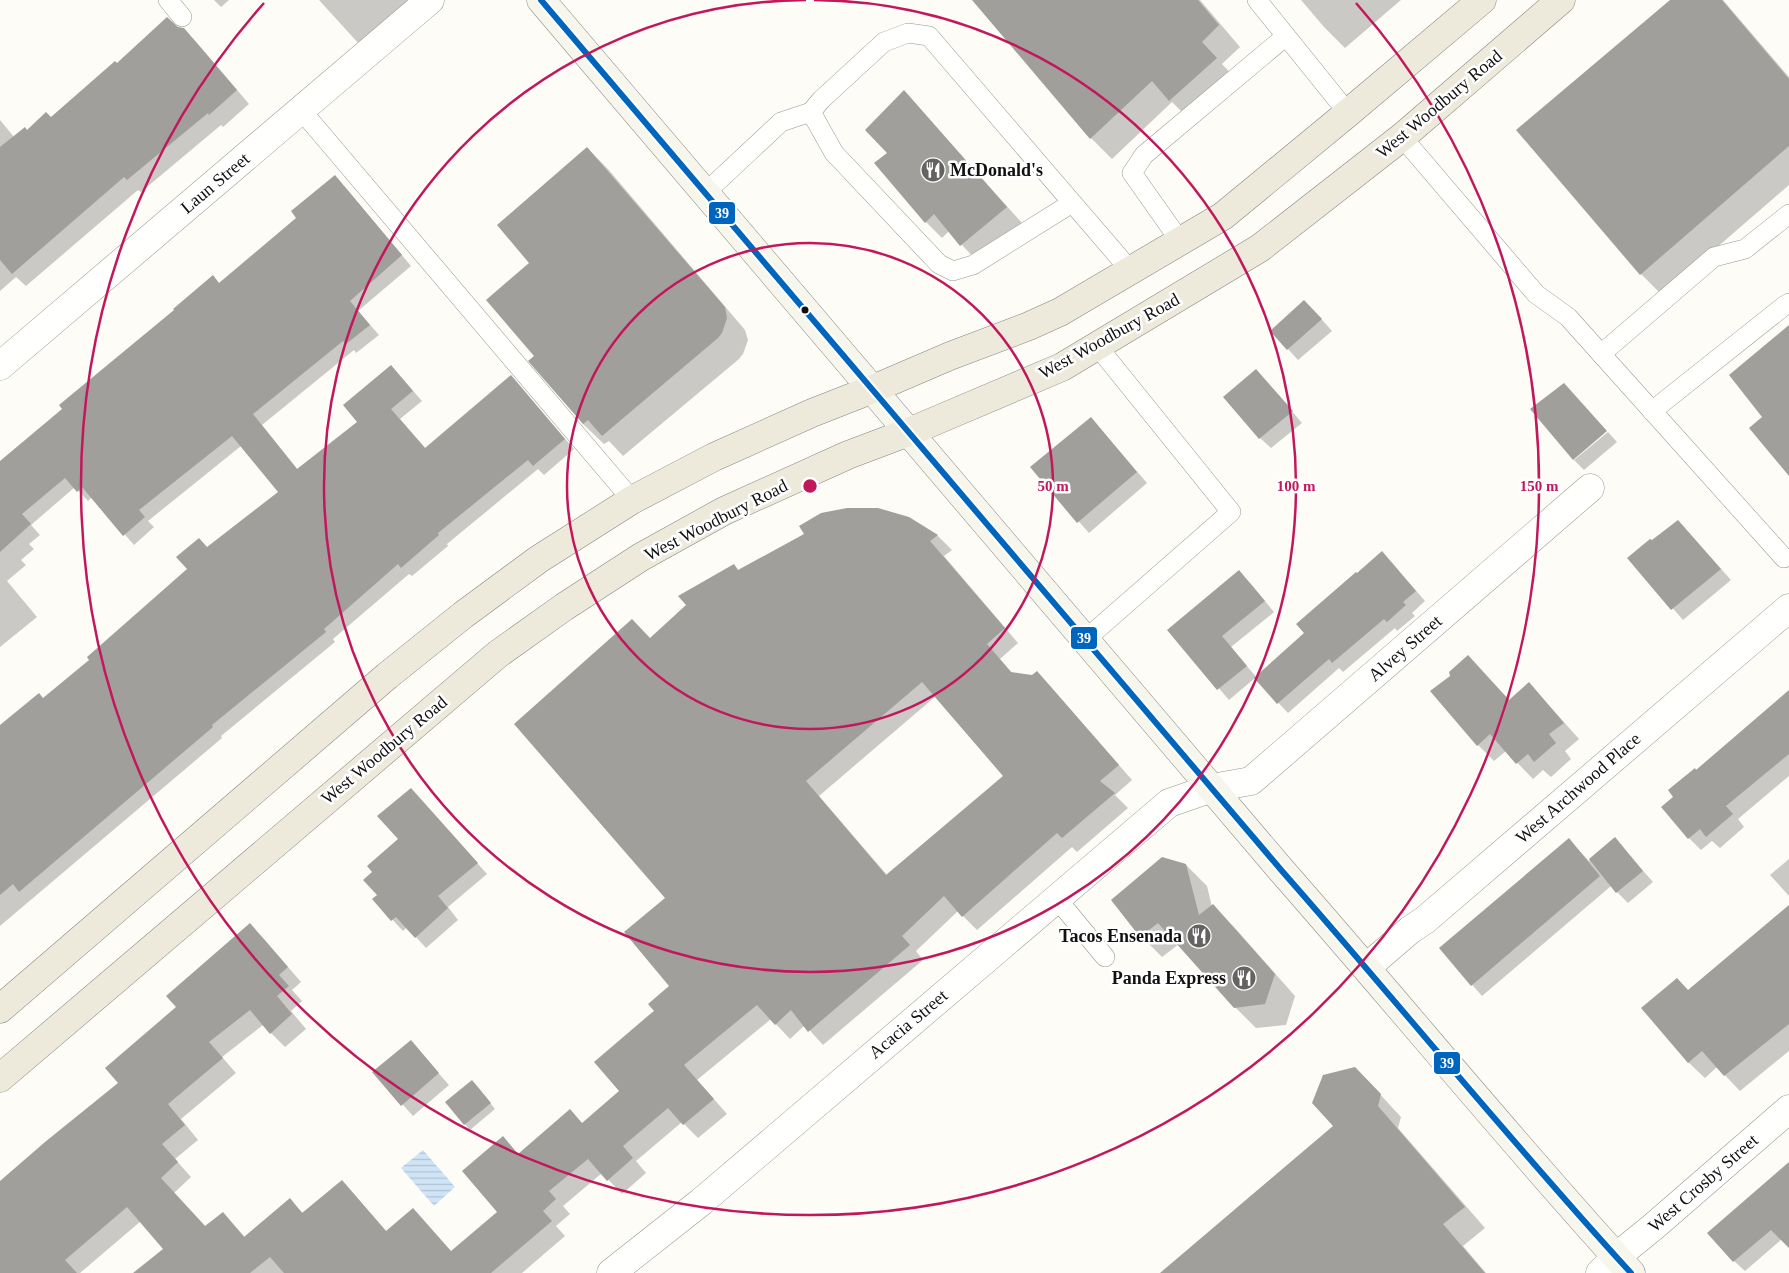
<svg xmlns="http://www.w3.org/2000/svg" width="1789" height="1273" viewBox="0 0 1789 1273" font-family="'Times New Roman',serif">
<defs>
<pattern id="water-rules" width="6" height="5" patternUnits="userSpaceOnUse" patternTransform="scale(1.25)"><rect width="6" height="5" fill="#cfe4f6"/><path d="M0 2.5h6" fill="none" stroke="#b1c3d2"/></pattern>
</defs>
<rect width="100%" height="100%" fill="#fdfcf7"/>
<path fill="url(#water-rules)" d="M423 1150 455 1187 434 1206 401 1168Z"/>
<g fill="#0003" fill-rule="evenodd">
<path d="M214 0H229L221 7Z"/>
<path d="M319 0H410L359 44Z"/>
<path d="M973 0H1200L1240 47 1222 64 1237 80 1191 121 1172 102 1112 159 1091 138Z"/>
<path d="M1301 0H1401L1345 48 1324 27Z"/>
<path d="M1672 0H1723L1789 77V185L1662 295 1641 274 1517 130Z"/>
<path d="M177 29H183L197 43 249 104 223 127 221 125 141 192 138 190 26 286 16 277 0 291V120L14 137 27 131 51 119 117 65Z"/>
<path d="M904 92 1022 223 977 261 949 231 942 238 926 222 889 154Z"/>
<path d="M587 148 608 169 745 330 748 340 743 354 739 359 623 456 609 441 604 444 583 424 536 356 531 263Z"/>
<path d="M345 187 411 266 358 311 379 335 356 353 354 350 262 425 298 470 359 422 401 377 422 401 400 419 426 449 511 377 574 449 544 475 538 469 447 544 448 546 412 576 409 574 333 639 335 642 221 736 222 738 0 926V737L91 660 189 570 208 548 280 492 241 446 148 521 154 527 134 545 92 497 88 501 75 487 31 525 40 535 29 544 34 549 21 560 26 565 7 581 37 617 0 647V462L219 284Z"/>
<path d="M1315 312 1332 331 1298 360 1288 349Z"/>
<path d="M1266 381 1302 423 1271 448 1260 438Z"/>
<path d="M1101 430 1147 483 1089 533 1031 467Z"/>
<path d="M1608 432 1617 442 1584 470 1574 460Z"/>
<path d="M908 518 938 536 952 550 944 556 1018 643 1000 659 1013 674 1032 676 1037 672 1051 687 1132 780 1115 795 1128 808 1077 852 1072 847 977 930 958 911 916 951 923 960 823 1045 805 1025 790 1039 771 1019 697 1080 727 1114 698 1138 682 1122 636 1161 646 1173 622 1194 602 1173 563 1206 570 1214 556 1226 565 1236 522 1273H135L165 1250 141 1221 80 1273H0V1185L120 1083 177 1008 250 925 264 939 301 982 292 990 302 1001 291 1011 306 1029 285 1047 263 1025 222 1057 236 1073 181 1119 198 1140 175 1159 191 1177 174 1193 206 1227 223 1213 245 1237 290 1200 304 1214 342 1181 387 1232 452 1252 499 1213 503 1138 519 1155 583 1124 621 1092 655 1011 671 987 651 640 739 571ZM936 696 1005 777 887 875 819 796Z"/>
<path d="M1678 521 1731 580 1683 620 1629 558Z"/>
<path d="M1392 563 1425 601 1412 613 1415 616 1397 631 1395 628 1343 672 1339 668 1288 713 1255 678 1229 700 1169 630 1250 583 1274 612 1231 647 1257 678 1306 633 1357 575Z"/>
<path d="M1468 657 1510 701 1529 683 1579 739 1565 751 1571 759 1551 777 1543 770 1533 779 1506 751 1494 761 1478 745 1452 676Z"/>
<path d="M1789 693V776L1738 819 1744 827 1720 848 1712 841 1701 850 1689 838 1675 797 1696 771Z"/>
<path d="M421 800 487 874 448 907 458 920 426 948 407 927 403 931 374 900 379 895 374 872 399 839Z"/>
<path d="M1615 839 1653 882 1628 903 1611 886 1482 996 1441 949 1569 840 1589 861Z"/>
<path d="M1789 859V896L1770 875Z"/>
<path d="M1186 865 1207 886 1212 907 1213 906 1234 927 1295 996 1286 1025 1256 1028 1235 1007 1179 944 1162 957 1141 936Z"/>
<path d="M1789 907V1051L1740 1091 1717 1067 1705 1078 1689 1063 1642 1008 1688 991Z"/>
<path d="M411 1042 449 1085 413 1116 374 1072Z"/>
<path d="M477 1086 495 1109 470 1130 447 1102Z"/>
<path d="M1376 1090 1401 1117 1398 1128 1485 1228 1463 1246 1486 1273H1161Z"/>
<path d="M1789 1164V1246L1782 1239 1745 1271 1734 1261Z"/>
</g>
<g fill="#a19f9c" fill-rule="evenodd">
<path d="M972 0H1198L1219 25 1202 42 1217 58 1169 101 1152 81 1090 139Z"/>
<path d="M1670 0H1722L1789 79V146L1640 275 1516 130Z"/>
<path d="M167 17 178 27 184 28 237 90 209 115 208 113 127 180 124 177 12 274 0 260V147L25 127 27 130 46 112 51 117 115 61 117 63Z"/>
<path d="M904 90 1007 207 960 246 934 214 925 223 874 163 887 153 865 130Z"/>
<path d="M587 147 725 307 727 318 722 333 718 338 602 436 588 420 583 424 528 361 534 356 486 300 529 263 497 225Z"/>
<path d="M335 175 402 255 350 301 370 325 346 344 343 341 253 414 297 469 357 422 343 405 391 365 413 391 391 409 425 448 511 375 565 439 533 466 528 460 438 533 439 535 401 568 398 564 324 629 326 632 212 725 213 727 19 892 13 884 0 895V725L39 693 43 698 89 660 87 657 187 569 176 557 199 538 207 547 278 492 232 436 139 510 145 517 123 536 82 487 77 492 65 478 22 514 31 524 0 552V461L62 409 59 405 174 310 173 309 213 275 219 283 296 218 291 211Z"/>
<path d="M1304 300 1322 319 1287 350 1270 331Z"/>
<path d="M1789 325V476L1749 428 1762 417 1729 375Z"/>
<path d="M1256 369 1293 411 1259 439 1223 397Z"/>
<path d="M1564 383 1607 431 1573 460 1530 409Z"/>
<path d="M1091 417 1137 472 1077 523 1030 467Z"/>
<path d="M847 508H878L909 517 938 535 930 541 1005 628 987 644 1011 672 1032 675 1037 671 1119 765 1100 781 1115 793 1062 838 1057 833 962 917 944 896 902 936 910 945 808 1032 791 1010 775 1025 757 1005 684 1065 714 1099 683 1125 668 1108 623 1146 633 1158 607 1181 588 1159 549 1191 556 1199 543 1211 552 1221 491 1273H284L270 1257 250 1273H133L163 1249 127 1207 65 1260 77 1273H0V1181L45 1142 118 1083 105 1068 176 1007 166 996 250 923 288 967 279 975 289 986 277 996 292 1014 270 1034 250 1010 209 1042 223 1058 168 1104 185 1125 162 1144 178 1162 161 1178 205 1226 223 1212 244 1237 290 1198 302 1213 342 1180 386 1231 413 1208 451 1251 497 1212 462 1171 503 1136 518 1154 570 1109 582 1123 619 1091 594 1062 649 1015 654 1011 648 1004 669 986 624 932 665 898 514 724 632 619 650 638 686 605 678 596 734 564 738 570 804 534 799 526 821 513ZM922 682 1003 776 886 875 806 781Z"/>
<path d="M1678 520 1721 569 1671 610 1627 558 1650 539 1652 540Z"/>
<path d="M1382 551 1416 591 1403 602 1406 605 1387 622 1384 619 1332 663 1329 659 1277 704 1254 678 1304 633 1296 624 1356 572 1357 573Z"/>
<path d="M1239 570 1265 601 1222 636 1247 666 1217 690 1167 630Z"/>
<path d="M1468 655 1509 700 1529 682 1564 723 1549 734 1556 743 1534 762 1528 754 1516 764 1490 734 1477 746 1430 691 1450 676 1449 672Z"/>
<path d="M1789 690V754L1726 806 1733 814 1706 837 1700 829 1688 839 1661 807 1673 797 1668 790 1695 768 1696 770Z"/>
<path d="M411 788 478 863 438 896 448 908 415 938 396 917 391 921 372 899 377 895 363 880 372 872 367 866 398 839 377 816Z"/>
<path d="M1615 837 1643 871 1616 893 1589 859Z"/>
<path d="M1569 838 1600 876 1471 986 1439 948Z"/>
<path d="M1162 857 1186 864 1199 915 1213 904 1275 974 1265 1004 1234 1008 1158 923 1140 937 1111 900Z"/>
<path d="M1789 905V1024L1724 1076 1702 1051 1688 1063 1641 1008 1677 978 1688 990Z"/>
<path d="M411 1040 439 1073 401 1106 372 1072Z"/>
<path d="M1355 1067 1381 1094 1378 1106 1465 1207 1443 1224 1485 1273H1160L1333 1126 1312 1103 1323 1075Z"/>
<path d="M472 1080 491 1103 464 1125 445 1102Z"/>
<path d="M1789 1162V1248L1771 1230 1733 1262 1707 1233Z"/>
</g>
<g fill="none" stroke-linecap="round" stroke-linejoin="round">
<defs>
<g id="lane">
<path d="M168 0 182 17"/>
<path d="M1257 0 1348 113"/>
<path d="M301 110 632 500"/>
<path d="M811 112 834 153 939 264 953 271 973 265 1072 203"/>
<path d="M1402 137 1536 294 1568 317 1784 558"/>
<path d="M705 193 781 122 811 112 821 100 884 42 908 33 929 36 1130 270"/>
<path d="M1180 241 1132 173 1144 155 1286 36"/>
<path d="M1601 354 1714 257 1745 249 1789 214"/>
<path d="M1652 411 1784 306 1789 303"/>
<path d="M1086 639 1231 512 1098 347"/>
<path d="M1057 899 1105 957"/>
</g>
<g id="street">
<path d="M0 366 430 0"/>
<path d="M1367 967 1410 930 1425 920 1789 608"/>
<path d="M611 1273 701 1202 1169 803 1212 788 1251 781 1590 488"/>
<path d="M1600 1273 1616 1257 1653 1227 1789 1109"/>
</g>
<path id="secondary" d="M541 0 1282 871C1399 1004 1511 1142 1631 1273"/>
<g id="primary">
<path d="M0 1009 387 676 463 615 539 559 632 500 714 457 812 413 873 389 950 356 1029 326 1060 312 1223 216 1348 113 1482 0"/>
<path d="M0 1078 498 654 564 607 641 557 724 511 848 455 909 432 1062 367 1260 248 1402 137 1561 0"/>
</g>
</defs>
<use href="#lane" stroke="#979795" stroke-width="20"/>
<use href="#street" stroke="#979795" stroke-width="29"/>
<use href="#secondary" stroke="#8e8d8b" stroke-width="29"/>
<use href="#primary" stroke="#858482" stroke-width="29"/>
<use href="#lane" stroke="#fffffe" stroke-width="19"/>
<use href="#street" stroke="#fffffe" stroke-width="28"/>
<use href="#secondary" stroke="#f6f6ec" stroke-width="28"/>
<use href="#primary" stroke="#edeadc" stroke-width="28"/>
<defs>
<path id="bus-1" d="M541 0 1282 871C1399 1004 1511 1142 1631 1273"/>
</defs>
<use href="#bus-1" stroke="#fff" stroke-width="10"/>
<use href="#bus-1" stroke="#0065bd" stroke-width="6"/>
</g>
<g fill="none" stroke="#c2185b" stroke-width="2.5">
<circle cx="810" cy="486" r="243"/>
<path d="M814 0A486 486 0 1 1 806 0"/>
<path d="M1356 3A729 729 0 1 1 264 3"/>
</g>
<defs>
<symbol id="restaurant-disc" viewBox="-11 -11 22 22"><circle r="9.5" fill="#646362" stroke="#fff"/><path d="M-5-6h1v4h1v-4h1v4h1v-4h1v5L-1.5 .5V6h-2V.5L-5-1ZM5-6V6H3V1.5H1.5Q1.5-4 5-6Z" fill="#fff"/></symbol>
</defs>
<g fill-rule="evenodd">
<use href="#restaurant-disc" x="919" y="156" width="28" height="28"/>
<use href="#restaurant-disc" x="1185" y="922" width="28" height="28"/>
<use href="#restaurant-disc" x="1230" y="964" width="28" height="28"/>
</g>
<circle fill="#111" stroke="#fff" stroke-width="2" cx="805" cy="310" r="4.5"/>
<g text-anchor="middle" stroke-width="5" stroke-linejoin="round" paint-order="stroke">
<g font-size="18" fill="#111" stroke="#fff">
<text transform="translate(1439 104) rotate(-40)" y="6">West Woodbury Road</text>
<text transform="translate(215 183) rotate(-40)" y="6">Laun Street</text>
<text transform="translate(1109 336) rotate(-29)" y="6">West Woodbury Road</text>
<text transform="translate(716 520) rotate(-27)" y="6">West Woodbury Road</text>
<text transform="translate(1405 648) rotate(-41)" y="6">Alvey Street</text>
<text transform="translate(384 750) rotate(-40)" y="6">West Woodbury Road</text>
<text transform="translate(1578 788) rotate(-41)" y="6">West Archwood Place</text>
<text transform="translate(908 1024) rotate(-40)" y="6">Acacia Street</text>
<text transform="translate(1703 1183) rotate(-41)" y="6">West Crosby Street</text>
</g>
<g font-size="18" font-weight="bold" fill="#111" stroke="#fff" text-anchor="end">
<text x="950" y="176" text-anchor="start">McDonald's</text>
<text x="1182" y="942">Tacos Ensenada</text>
<text x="1226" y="984">Panda Express</text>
</g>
</g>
<circle cx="810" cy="486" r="8" fill="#c2185b" stroke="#fff" stroke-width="2.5"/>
<g font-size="15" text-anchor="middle" font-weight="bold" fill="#c2185b" stroke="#fff" stroke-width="5" stroke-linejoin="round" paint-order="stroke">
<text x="1053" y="491">50 m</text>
<text x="1296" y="491">100 m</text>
<text x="1539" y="491">150 m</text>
</g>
<g stroke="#fff" stroke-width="2">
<rect x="708" y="201" width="28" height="24" rx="5" fill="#0065bd"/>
<rect x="1070" y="626" width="28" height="24" rx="5" fill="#0065bd"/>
<rect x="1433" y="1051" width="28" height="24" rx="5" fill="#0065bd"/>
</g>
<g font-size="14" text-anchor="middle" font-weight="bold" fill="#fff">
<text x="722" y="218">39</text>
<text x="1084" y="643">39</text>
<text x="1447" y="1068">39</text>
</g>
</svg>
